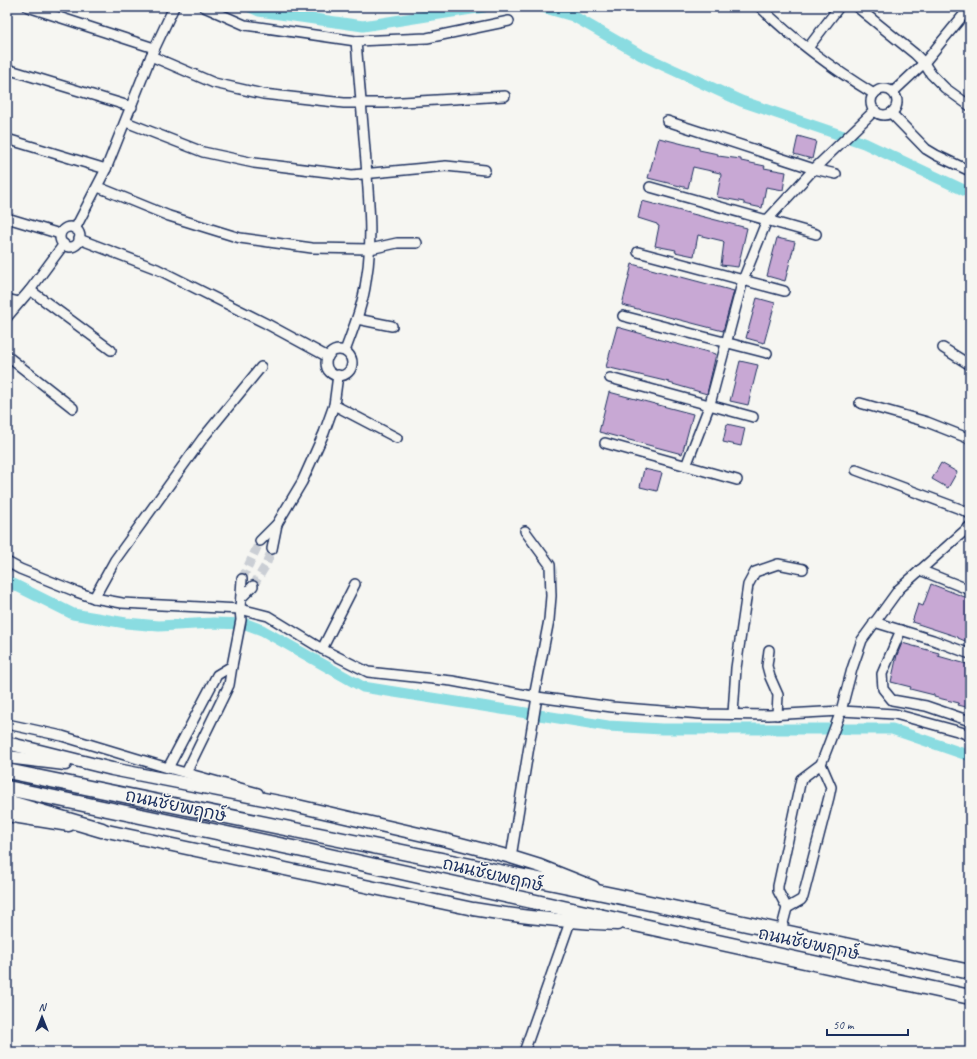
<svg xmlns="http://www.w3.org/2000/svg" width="977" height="1059" viewBox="0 0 977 1059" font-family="Caveat,'Playpen Sans Thai',sans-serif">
<rect width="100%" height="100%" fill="#f6f6f2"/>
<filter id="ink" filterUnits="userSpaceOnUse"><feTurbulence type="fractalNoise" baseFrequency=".025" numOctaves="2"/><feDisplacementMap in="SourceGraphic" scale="8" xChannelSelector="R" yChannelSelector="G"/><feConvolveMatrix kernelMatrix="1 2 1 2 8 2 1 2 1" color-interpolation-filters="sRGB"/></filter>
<g filter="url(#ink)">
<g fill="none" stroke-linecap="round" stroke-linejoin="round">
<g stroke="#8adce1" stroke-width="11">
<path d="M250 7 259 11 363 26 484 7"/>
<path d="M542 7 573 16 641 55 741 101 864 143 970 193"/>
<path d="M7 581 73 614 126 623 159 626 213 623 246 624 262 630 363 687 608 726 662 729H892L970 756"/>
</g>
</g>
<g fill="#c8a8d4" stroke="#1b2f5e">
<path d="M798 136 816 141 812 159 794 154Z"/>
<path d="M659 138 699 148V150L718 154V156L741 159V161L765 166 764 168 786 172 783 190 766 187 762 208 744 204V202L717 197 721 175 720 173 693 167 688 188 648 178Z"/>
<path d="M642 201 747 228 738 267 721 265 724 242 723 241 698 235 694 256 675 252 676 250 655 246 659 226 657 225V224L638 218Z"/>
<path d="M777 238 795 242 785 281 767 276Z"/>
<path d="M632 264 734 291 723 331 622 305Z"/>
<path d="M757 298 775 303 764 343 746 338Z"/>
<path d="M617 327 657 338V339L716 354 707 394 669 383V382L606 367Z"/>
<path d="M740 361 758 365 748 405 730 401Z"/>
<path d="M609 392 693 414 682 454 599 432Z"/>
<path d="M727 424 745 428 741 446 723 442Z"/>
<path d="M941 463 957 472 948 488 932 479Z"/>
<path d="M644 469 662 473 657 491 640 487Z"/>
<path d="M931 584 970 599V643L958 638V637L912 622 918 604 923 606Z"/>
<path d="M902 643 939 653 938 656 970 665V708L958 705 959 703 934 697V695L910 689 911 687 891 682 897 655Z"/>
</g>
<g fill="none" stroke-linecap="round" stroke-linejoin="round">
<g stroke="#caced4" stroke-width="9" stroke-dasharray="9 4.5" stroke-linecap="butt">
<path d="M242 579 260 541"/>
<path d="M253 586 266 565 272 549"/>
</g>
<defs>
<g id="street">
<path d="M28 7 154 48"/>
<path d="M204 7 245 25 356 41 427 38 509 21"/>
<path d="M760 7C794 40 833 69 874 94"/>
<path d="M857 7 915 54 924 63 931 74 945 88 970 106"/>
<path d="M808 48 839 7"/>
<path d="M151 56 214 83 263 94 344 103H385L505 96"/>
<path d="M7 69 132 107"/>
<circle cx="884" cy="102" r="13"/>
<path d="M893 92 924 63 970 7"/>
<path d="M891 113 926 149 936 155 970 171"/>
<path d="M667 121 814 169 836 174"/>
<path d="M126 122 203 152 254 163 352 175 446 166 485 170"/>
<path d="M7 139 106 169"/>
<path d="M98 187 169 216 240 238 312 248 370 249 397 243H417"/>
<path d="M650 187 816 234"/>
<path d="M7 218 60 234"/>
<circle cx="70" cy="237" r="10"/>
<path d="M75 229 106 169 151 56 174 7"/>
<path d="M79 239 157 269 267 324 328 357"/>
<path d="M638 252 784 291"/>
<path d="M30 290 111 350"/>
<path d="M7 299 19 302"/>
<path d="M623 316 767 353"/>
<path d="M7 317 30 290 64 244"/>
<path d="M357 319 392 326"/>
<path d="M943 348 970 365"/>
<circle cx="339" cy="363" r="13"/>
<path d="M345 351C353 329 363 305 366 281 373 242 369 202 366 162 363 122 359 81 356 41"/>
<path d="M7 356 73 408"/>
<path d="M610 378 753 417"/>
<path d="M860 403 927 422 970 439"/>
<path d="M334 405 397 438"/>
<path d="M605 443 737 480"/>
<path d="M686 466 710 404 743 280 767 220 814 169 875 110"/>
<path d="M856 470 963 510 970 514"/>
<path d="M525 531 550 565 551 596 549 620 534 697"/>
<path d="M260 541 277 524 302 482 324 433 334 405 338 375"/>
<path d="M272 549 277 524"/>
<path d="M7 562 20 569 77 592 94 598 122 603 240 609 268 616 322 649 368 672 452 681 537 697 612 707 701 714 769 715 841 711 895 714 961 732 970 736"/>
<path d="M920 570 970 590"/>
<path d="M94 598 115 560 203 438 261 367"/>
<path d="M241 598 253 586"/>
<path d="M874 622 933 640 970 654"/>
<path d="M901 630 882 674 883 689 892 700 926 706 970 721"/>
<path d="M322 649 355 584"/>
<path d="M769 650 767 666 770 677 778 695 777 715"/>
<path d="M733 714 736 668 748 585 755 572 778 564 803 569"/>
<path d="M7 724 62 736 168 768 258 793"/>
<path d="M168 768 217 675 232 666"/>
<path d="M186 773 229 685 232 666 241 620 240 609 242 579"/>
<path d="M511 857 537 697"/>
<path d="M787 908 801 900 803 897 829 797 831 787 821 764"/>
<path d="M781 931 787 908 778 891V886L801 779 821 764 828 746 841 711 852 669 862 640 899 589 970 526"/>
<path d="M524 1052 570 922"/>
</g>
<g id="secondary">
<path d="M7 743 112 769 289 804 445 840 511 857 540 866 593 887"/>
<path d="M7 757 65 764"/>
<path d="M7 815 69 825"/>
<path d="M93 828 473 909C521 917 568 922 617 924"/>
</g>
<g id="primary">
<path d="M7 771 617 896 970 972"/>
<path d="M7 788 298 849 653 928 970 997"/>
<path d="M7 802 102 830"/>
</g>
</defs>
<use href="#street" stroke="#1b2f5e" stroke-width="12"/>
<use href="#secondary" stroke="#1b2f5e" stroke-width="15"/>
<use href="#primary" stroke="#1b2f5e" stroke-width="17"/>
<use href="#street" stroke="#f6f6f2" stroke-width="9"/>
<use href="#secondary" stroke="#f6f6f2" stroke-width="12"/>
<use href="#primary" stroke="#f6f6f2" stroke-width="14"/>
</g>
</g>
<g text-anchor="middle" stroke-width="3" stroke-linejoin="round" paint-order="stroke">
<g font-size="17" fill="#1b2f5e" stroke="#f6f6f2">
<text transform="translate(176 805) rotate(12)" y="6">ถนนชัยพฤกษ์</text>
<text transform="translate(493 874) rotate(13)" y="6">ถนนชัยพฤกษ์</text>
<text transform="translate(809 943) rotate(12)" y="6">ถนนชัยพฤกษ์</text>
</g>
</g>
<rect width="977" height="1059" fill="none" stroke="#f6f6f2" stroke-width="24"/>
<rect x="12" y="12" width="953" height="1035" fill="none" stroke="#1b2f5e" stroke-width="1.5" filter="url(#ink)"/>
<g transform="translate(42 1017)" stroke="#f6f6f2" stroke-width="3" paint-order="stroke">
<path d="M0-3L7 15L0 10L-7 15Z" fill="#1b2f5e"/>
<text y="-6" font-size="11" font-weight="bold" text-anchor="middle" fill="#1b2f5e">N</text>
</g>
<path d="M827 1029v6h81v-6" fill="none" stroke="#1b2f5e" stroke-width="2"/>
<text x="833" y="1029" font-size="12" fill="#1b2f5e" stroke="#f6f6f2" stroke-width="3" paint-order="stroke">50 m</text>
</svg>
